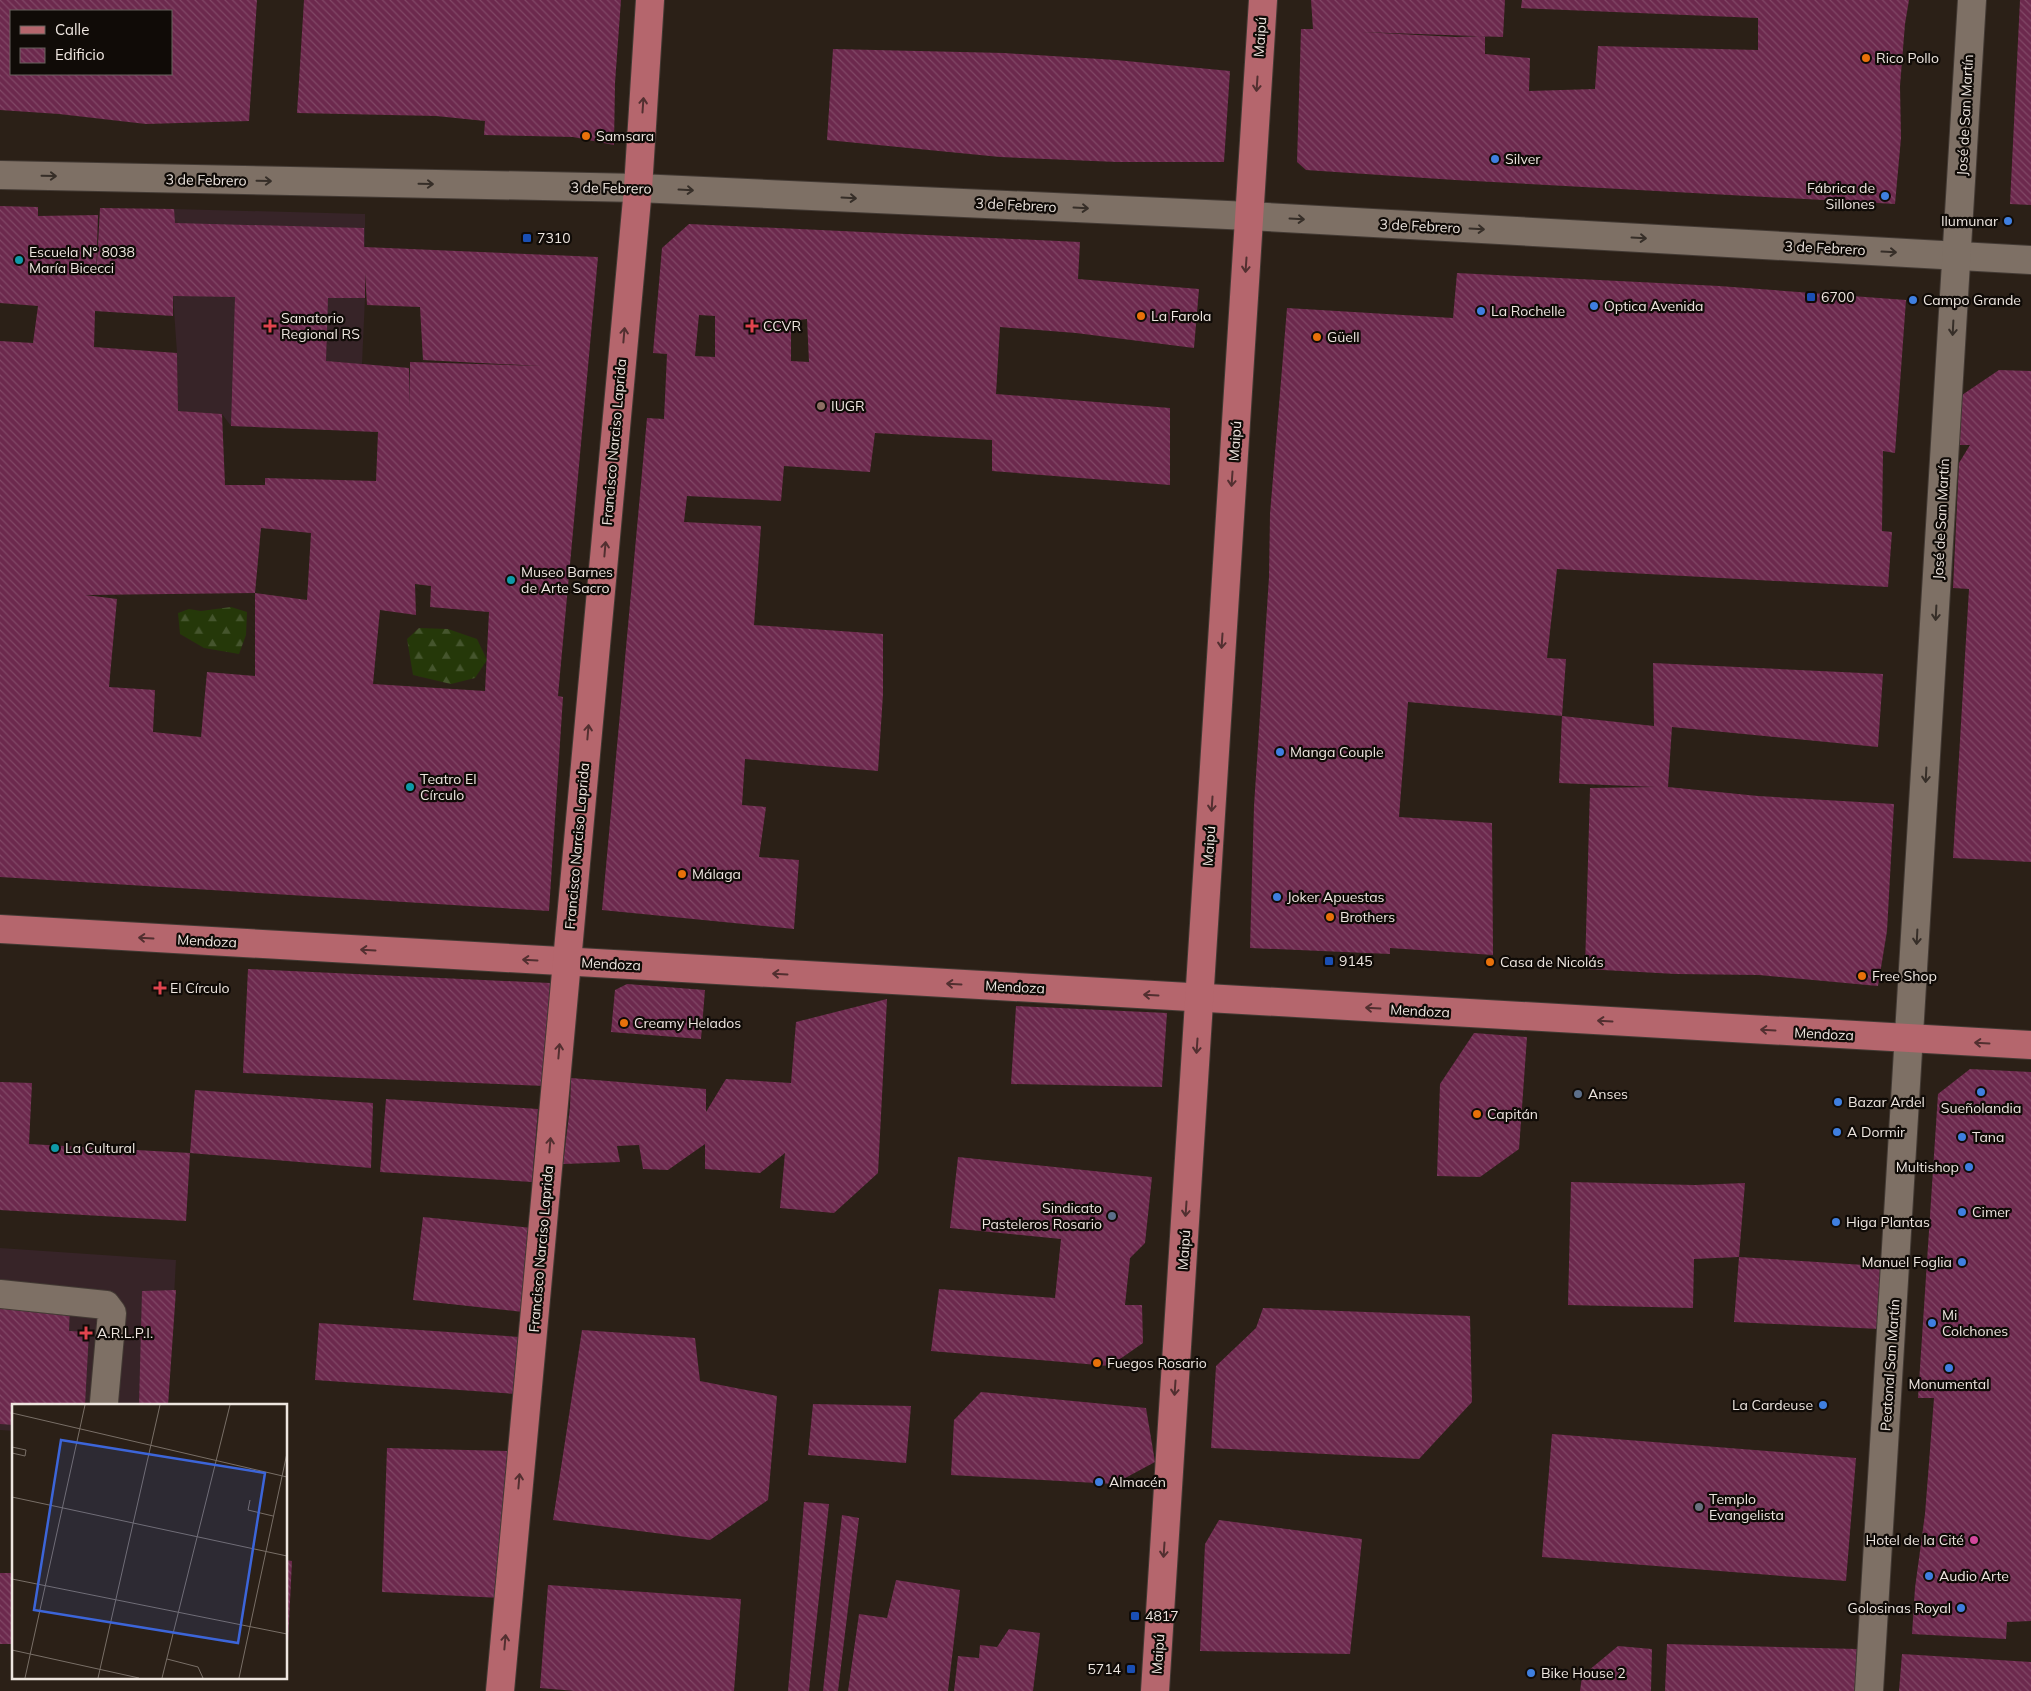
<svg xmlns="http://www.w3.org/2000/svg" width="2031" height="1691" viewBox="0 0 2031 1691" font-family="Mulish,sans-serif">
<defs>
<pattern id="forest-firs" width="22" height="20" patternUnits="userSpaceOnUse" patternTransform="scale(1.25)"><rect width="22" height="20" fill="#253809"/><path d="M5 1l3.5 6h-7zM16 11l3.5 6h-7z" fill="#45552d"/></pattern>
<pattern id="building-back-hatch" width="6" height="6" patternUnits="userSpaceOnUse" patternTransform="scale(1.25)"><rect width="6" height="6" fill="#6c294d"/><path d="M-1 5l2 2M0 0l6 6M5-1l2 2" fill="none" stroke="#814866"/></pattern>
</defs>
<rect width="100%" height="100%" fill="#2b2017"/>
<g fill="#372428">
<path d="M174 209 365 214V298L362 364 409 368 412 433 231 426 222 414 178 411 177 353 173 296Z"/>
<path d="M0 1248 176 1260 168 1405H14V1431L0 1430Z"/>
</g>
<g fill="url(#forest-firs)">
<path d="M231 607 247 612 246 635 239 654 204 648 180 634 178 613 189 609 201 611Z"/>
<path d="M419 628 448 629 477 639 487 660 475 678 451 684 413 675 407 639Z"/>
</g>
<g fill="url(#building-back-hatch)" fill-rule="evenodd">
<path d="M0 0H257L249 121 146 124 59 114 0 110ZM11 11H171V74H11Z"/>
<path d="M304 0H621L615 83 614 145 573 137 484 135 485 121 436 116 297 113Z"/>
<path d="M1311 0H1505L1503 37 1361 32 1456 37 1485 36V54L1530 58 1529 91 1595 89 1598 46 1758 50V18L1521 8 1522 0H1909L1905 24 1900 86 1901 138 1895 204 1455 180 1306 170 1297 162 1301 29H1313Z"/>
<path d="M2020 0H2031V205L2010 204Z"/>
<path d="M833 49 1004 53 1116 60 1230 71 1224 162H1117L1000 157 827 140Z"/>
<path d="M0 206 38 207V216L98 215 96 280 100 208 174 209 175 223 364 228V247L598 257 558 696 563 697 549 911 0 877V341L33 343 38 306 0 303ZM365 273 367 305 420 307 423 360 542 366 410 362V408L409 368 326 361 328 298H365ZM173 296 235 297 231 426 378 432 376 481 265 478V485H225L222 414 178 411 177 353 94 347 95 311 173 316ZM261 528 311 533 307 600 255 593V676L207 672 201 737 153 732 155 690 109 687 117 599 85 595 255 593ZM415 584 431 586 430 607 489 612 485 691 373 684 380 610 416 615Z"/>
<path d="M689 224 1080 242 1078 279 1199 289 1194 348 1076 333 1000 327 996 394 1170 408V485L992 471V440L875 433 870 472 784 466 781 501 687 496 684 522 761 526 754 625 883 634V694L878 771 745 759 742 805 766 807 759 857 799 860 794 929 602 910 647 418 664 419 667 354 653 353 662 248ZM699 315 715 316V357L695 356ZM807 319 809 362 791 361V321Z"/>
<path d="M1457 273 1719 286 1906 300 1895 453 1883 451 1882 531 1892 532 1888 587 1557 569 1547 658 1566 659 1562 716 1654 726 1653 663 1883 674 1878 747 1672 727 1668 787 1758 796 1894 804 1887 931 1878 986 1759 975 1676 974 1585 969 1590 788 1655 787 1559 783 1562 716 1408 702 1399 817 1492 823 1493 955 1390 948V954L1250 948 1254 806 1269 577 1270 514 1287 308 1453 318Z"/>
<path d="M1999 370 2031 371V862L1953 858 1969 589 1953 588 1959 463 1970 445H1958L1962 395Z"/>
<path d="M248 969 550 983 545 1086 243 1073Z"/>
<path d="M627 984 705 990 701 1039 611 1032 615 990Z"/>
<path d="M887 999 878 1173 834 1213 780 1208 785 1153 760 1173 705 1169V1144L668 1170 643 1169 639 1145 617 1146 620 1162 563 1164 570 1107 571 1078 706 1089V1112L726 1079 791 1083 796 1022Z"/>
<path d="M1016 1006 1167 1013 1162 1087 1011 1084Z"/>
<path d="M1474 1033 1527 1037 1519 1149 1480 1177 1437 1176 1440 1084Z"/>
<path d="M1970 1069 2031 1072V1621L2007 1622 2006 1639 1912 1634 1915 1588 1925 1514 1934 1398H1918L1938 1094Z"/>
<path d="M0 1082 32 1083 29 1144 190 1153 186 1221 0 1210Z"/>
<path d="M195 1090 373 1103 371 1168 190 1153Z"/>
<path d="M386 1099 538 1109 532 1182 380 1172Z"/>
<path d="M958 1157 1152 1177 1145 1243 1130 1258 1125 1305H1142L1143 1343 1110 1366 931 1351 939 1289 1055 1298 1061 1239 950 1228Z"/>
<path d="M1571 1182 1695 1185 1745 1183 1739 1257 1880 1266 1879 1329 1734 1322 1739 1257 1694 1259 1693 1308 1568 1305Z"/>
<path d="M423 1217 532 1228 523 1312 413 1300Z"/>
<path d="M176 1290 168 1405H139L142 1291Z"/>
<path d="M0 1302 70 1305 69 1331 89 1332 85 1405H14V1425L0 1424Z"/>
<path d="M1263 1308 1470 1316 1472 1402 1419 1459 1211 1448 1216 1366 1256 1328Z"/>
<path d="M319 1323 520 1337 516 1394 315 1380Z"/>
<path d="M582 1330 695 1338 700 1381 777 1396 768 1500 710 1540 553 1520Z"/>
<path d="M981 1392 1146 1408 1155 1462 1114 1484 951 1475 954 1420Z"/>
<path d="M813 1404 911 1406 906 1463 808 1455Z"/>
<path d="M1552 1434 1856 1458 1846 1581 1542 1557Z"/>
<path d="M387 1448 508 1451 501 1598 382 1592Z"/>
<path d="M804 1502 829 1504 809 1691H788Z"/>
<path d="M842 1515 859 1518 838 1691H823Z"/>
<path d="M1219 1520 1362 1539 1350 1654 1200 1651 1205 1544Z"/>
<path d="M286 1560 292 1561 288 1642H286Z"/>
<rect x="0" y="1573" width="14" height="71"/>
<path d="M896 1580 960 1590 948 1691H848L859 1614 887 1618Z"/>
<path d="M548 1585 741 1599 734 1691H575L540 1688Z"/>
<path d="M1009 1629 1040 1633 1033 1691H954L958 1656 979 1658 980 1645 997 1647Z"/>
<path d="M1667 1644 1857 1649 1855 1691H1665Z"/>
<path d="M1618 1646 1652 1649 1651 1691H1580L1582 1676Z"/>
<path d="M1902 1654 2031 1662V1691H1899Z"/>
</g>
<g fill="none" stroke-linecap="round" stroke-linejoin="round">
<defs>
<g id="minor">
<path d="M0 175 638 188 1249 216 2031 260"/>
<path d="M0 1294 106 1305 112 1313 104 1402"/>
<path d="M1869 1691 1972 0"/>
</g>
<g id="major">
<path d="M0 929 2031 1045"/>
<path d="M500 1691 638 188 650 0"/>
<path d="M1155 1691 1263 0"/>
</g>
</defs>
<use href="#minor" stroke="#433a34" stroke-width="30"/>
<use href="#major" stroke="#433a34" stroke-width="30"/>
<use href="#minor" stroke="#7e7065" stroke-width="28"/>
<use href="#major" stroke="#b5666d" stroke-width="28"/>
</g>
<defs><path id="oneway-shaft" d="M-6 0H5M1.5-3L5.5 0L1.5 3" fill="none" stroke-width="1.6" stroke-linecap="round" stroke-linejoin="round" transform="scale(1.25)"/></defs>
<g stroke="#522f30">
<use href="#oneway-shaft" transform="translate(1257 84) rotate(94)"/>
<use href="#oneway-shaft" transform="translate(643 105) rotate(-86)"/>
<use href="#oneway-shaft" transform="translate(1246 265) rotate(94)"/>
<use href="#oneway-shaft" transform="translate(624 335) rotate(-85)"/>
<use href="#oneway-shaft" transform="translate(1232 479) rotate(94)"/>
<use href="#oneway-shaft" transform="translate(605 549) rotate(-85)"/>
<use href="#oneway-shaft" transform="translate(1222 641) rotate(94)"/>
<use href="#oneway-shaft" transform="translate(588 732) rotate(-85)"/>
<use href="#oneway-shaft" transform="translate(1212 804) rotate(94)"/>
<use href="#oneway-shaft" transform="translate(146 938) rotate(-177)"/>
<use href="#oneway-shaft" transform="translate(368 950) rotate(-177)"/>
<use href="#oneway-shaft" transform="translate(530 960) rotate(-177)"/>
<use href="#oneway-shaft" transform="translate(780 974) rotate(-177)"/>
<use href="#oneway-shaft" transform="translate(954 984) rotate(-177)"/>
<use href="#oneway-shaft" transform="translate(1151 995) rotate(-177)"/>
<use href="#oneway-shaft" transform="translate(1373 1008) rotate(-177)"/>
<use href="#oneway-shaft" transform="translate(1605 1021) rotate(-177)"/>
<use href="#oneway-shaft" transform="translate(1768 1030) rotate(-177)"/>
<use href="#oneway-shaft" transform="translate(1982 1043) rotate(-177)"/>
<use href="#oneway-shaft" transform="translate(1197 1046) rotate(94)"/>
<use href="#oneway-shaft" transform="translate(559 1051) rotate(-85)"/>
<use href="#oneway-shaft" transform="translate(550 1145) rotate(-85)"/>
<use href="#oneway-shaft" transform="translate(1186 1209) rotate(94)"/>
<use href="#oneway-shaft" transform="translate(1175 1388) rotate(94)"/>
<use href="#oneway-shaft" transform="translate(519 1481) rotate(-85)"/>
<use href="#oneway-shaft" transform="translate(1164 1550) rotate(94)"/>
<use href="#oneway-shaft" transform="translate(505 1642) rotate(-85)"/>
</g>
<g stroke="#362e28">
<use href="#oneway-shaft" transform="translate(49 176) rotate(1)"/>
<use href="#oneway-shaft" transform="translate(264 181) rotate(1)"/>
<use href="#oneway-shaft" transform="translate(426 184) rotate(1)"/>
<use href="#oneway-shaft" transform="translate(686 190) rotate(3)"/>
<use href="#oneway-shaft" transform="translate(849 198) rotate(3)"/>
<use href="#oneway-shaft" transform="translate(1081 208) rotate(3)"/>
<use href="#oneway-shaft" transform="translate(1297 219) rotate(3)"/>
<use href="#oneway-shaft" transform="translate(1477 229) rotate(3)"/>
<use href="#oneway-shaft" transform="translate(1639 238) rotate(3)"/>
<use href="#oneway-shaft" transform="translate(1889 252) rotate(3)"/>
<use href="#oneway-shaft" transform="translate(1953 328) rotate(93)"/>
<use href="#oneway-shaft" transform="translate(1936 613) rotate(93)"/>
<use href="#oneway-shaft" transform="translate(1926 775) rotate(93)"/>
<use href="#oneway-shaft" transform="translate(1917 937) rotate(93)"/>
</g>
<g fill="#e8710a" stroke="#100b07" stroke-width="2">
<circle cx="1866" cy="58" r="5"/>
<circle cx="586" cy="136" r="5"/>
<circle cx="1141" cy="316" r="5"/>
<circle cx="1317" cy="337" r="5"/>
<circle cx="682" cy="874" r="5"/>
<circle cx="1330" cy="917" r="5"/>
<circle cx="1490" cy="962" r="5"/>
<circle cx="1862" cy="976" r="5"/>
<circle cx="624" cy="1023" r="5"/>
<circle cx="1477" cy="1114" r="5"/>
<circle cx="1097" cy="1363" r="5"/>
</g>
<g fill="#3f7fe0" stroke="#100b07" stroke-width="2">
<circle cx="1495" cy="159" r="5"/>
<circle cx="1885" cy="196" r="5"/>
<circle cx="2008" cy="221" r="5"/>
<circle cx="1913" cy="300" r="5"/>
<circle cx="1594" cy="306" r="5"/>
<circle cx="1481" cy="311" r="5"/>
<circle cx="1280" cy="752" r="5"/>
<circle cx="1277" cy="897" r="5"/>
<circle cx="1981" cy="1092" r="5"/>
<circle cx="1838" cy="1102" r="5"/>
<circle cx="1837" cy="1132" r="5"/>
<circle cx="1962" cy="1137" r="5"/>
<circle cx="1969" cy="1167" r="5"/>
<circle cx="1962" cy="1212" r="5"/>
<circle cx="1836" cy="1222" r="5"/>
<circle cx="1962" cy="1262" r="5"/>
<circle cx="1932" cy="1323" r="5"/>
<circle cx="1949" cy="1368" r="5"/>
<circle cx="1823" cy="1405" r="5"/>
<circle cx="1099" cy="1482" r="5"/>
<circle cx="1929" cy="1576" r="5"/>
<circle cx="1961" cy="1608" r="5"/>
<circle cx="1531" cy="1673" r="5"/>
</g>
<g fill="#1a4fb4" stroke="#100b07" stroke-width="2">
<rect x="522" y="233" width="10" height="10" rx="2.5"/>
<rect x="1806" y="292" width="10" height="10" rx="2.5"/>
<rect x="1324" y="956" width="10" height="10" rx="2.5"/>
<rect x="1130" y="1611" width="10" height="10" rx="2.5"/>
<rect x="1126" y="1664" width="10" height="10" rx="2.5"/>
</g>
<g fill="#0f9aa8" stroke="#100b07" stroke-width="2">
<circle cx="19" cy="260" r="5"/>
<circle cx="511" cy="580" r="5"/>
<circle cx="410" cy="787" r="5"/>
<circle cx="55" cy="1148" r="5"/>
</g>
<g fill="#e0444e" stroke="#100b07" stroke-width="2">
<path d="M267.5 318.5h5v5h5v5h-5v5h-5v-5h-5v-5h5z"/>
<path d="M749.5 318.5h5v5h5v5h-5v5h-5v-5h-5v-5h5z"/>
<path d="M157.5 980.5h5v5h5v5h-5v5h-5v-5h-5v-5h5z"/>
<path d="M83.5 1325.5h5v5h5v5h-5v5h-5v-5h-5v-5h5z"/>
</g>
<circle fill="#8d6e63" stroke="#100b07" stroke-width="2" cx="821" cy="406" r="5"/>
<g fill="#5c6f8a" stroke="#100b07" stroke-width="2">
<circle cx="1578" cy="1094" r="5"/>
<circle cx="1112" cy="1216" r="5"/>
</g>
<circle fill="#6b7280" stroke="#100b07" stroke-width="2" cx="1699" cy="1507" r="5"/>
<circle fill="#d1479c" stroke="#100b07" stroke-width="2" cx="1974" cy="1540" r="5"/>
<g text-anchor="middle" stroke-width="4.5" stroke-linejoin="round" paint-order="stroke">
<g font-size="14" fill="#eee6e0" stroke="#100b07">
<text transform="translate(1260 37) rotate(-86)" y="5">Maipú</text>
<text transform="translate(1965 115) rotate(-87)" y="5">José de San Martín</text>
<text transform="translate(206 180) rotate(1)" y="5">3 de Febrero</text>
<text transform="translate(611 188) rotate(1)" y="5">3 de Febrero</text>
<text transform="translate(1016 205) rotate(3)" y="5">3 de Febrero</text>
<text transform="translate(1420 226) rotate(3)" y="5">3 de Febrero</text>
<text transform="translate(1825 248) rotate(3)" y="5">3 de Febrero</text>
<text transform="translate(1235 441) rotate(-86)" y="5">Maipú</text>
<text transform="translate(614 442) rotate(-85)" y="5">Francisco Narciso Laprida</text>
<text transform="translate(1941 519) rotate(-87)" y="5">José de San Martín</text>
<text transform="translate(577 846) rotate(-85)" y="5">Francisco Narciso Laprida</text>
<text transform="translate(1209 846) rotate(-86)" y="5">Maipú</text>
<text transform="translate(207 941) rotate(3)" y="5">Mendoza</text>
<text transform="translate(611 964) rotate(3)" y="5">Mendoza</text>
<text transform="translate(1015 987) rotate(3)" y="5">Mendoza</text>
<text transform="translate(1420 1011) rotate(3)" y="5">Mendoza</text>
<text transform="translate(1824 1034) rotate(3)" y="5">Mendoza</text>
<text transform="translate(541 1249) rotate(-85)" y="5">Francisco Narciso Laprida</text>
<text transform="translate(1184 1250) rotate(-86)" y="5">Maipú</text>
<text transform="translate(1890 1365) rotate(-86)" y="5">Peatonal San Martín</text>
<text transform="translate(1158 1654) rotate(-86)" y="5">Maipú</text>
</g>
<g font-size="14" fill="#eee6e0" stroke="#100b07" text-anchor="start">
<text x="1876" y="63">Rico Pollo</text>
<text x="596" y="141">Samsara</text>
<text x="1505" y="164">Silver</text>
<text x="1875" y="193" text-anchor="end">Fábrica de<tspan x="1875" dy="16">Sillones</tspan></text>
<text x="1998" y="226" text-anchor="end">Ilumunar</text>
<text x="537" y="243">7310</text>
<text x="29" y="257">Escuela N° 8038<tspan x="29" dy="16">María Bicecci</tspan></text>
<text x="1821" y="302">6700</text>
<text x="1923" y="305">Campo Grande</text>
<text x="1604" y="311">Optica Avenida</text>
<text x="1491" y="316">La Rochelle</text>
<text x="1151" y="321">La Farola</text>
<text x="281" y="323">Sanatorio<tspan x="281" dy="16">Regional RS</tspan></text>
<text x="763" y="331">CCVR</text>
<text x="1327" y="342">Güell</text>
<text x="831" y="411">IUGR</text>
<text x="521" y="577">Museo Barnes<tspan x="521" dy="16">de Arte Sacro</tspan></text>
<text x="1290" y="757">Manga Couple</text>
<text x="420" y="784">Teatro El<tspan x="420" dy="16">Círculo</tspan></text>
<text x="692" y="879">Málaga</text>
<text x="1287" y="902">Joker Apuestas</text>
<text x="1340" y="922">Brothers</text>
<text x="1339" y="966">9145</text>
<text x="1500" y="967">Casa de Nicolás</text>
<text x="1872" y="981">Free Shop</text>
<text x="170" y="993">El Círculo</text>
<text x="634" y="1028">Creamy Helados</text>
<text x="1588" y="1099">Anses</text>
<text x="1848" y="1107">Bazar Ardel</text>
<text x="1981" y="1113" text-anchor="middle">Sueñolandia</text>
<text x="1487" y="1119">Capitán</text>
<text x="1847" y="1137">A Dormir</text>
<text x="1972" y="1142">Tana</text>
<text x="65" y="1153">La Cultural</text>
<text x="1959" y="1172" text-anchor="end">Multishop</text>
<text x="1102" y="1213" text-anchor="end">Sindicato<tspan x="1102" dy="16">Pasteleros Rosario</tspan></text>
<text x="1972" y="1217">Cimer</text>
<text x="1846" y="1227">Higa Plantas</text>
<text x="1952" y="1267" text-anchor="end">Manuel Foglia</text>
<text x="1942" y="1320">Mi<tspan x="1942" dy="16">Colchones</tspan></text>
<text x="97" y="1338">A.R.L.P.I.</text>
<text x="1107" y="1368">Fuegos Rosario</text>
<text x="1949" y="1389" text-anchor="middle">Monumental</text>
<text x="1813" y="1410" text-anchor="end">La Cardeuse</text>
<text x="1109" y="1487">Almacén</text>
<text x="1709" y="1504">Templo<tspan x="1709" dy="16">Evangelista</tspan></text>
<text x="1964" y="1545" text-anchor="end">Hotel de la Cité</text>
<text x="1939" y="1581">Audio Arte</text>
<text x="1951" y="1613" text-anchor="end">Golosinas Royal</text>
<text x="1145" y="1621">4817</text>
<text x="1121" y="1674" text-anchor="end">5714</text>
<text x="1541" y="1678">Bike House 2</text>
</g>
</g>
<g transform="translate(12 1404)">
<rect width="275" height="275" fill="#2b2017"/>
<path fill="none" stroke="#796f67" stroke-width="1" d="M0 9 275 73M0 43 14 46 13 52 0 49M0 93 275 152M238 96 236 106 261 112M0 175 275 230M0 246 127 274M155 255 186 263 191 274M13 274 73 1M86 274 148 1M150 274 218 1M227 274 275 49"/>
<path fill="#3c65d9" fill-opacity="0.15" stroke="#3c65d9" stroke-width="2.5" d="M49 36 253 69 226 239 22 206Z"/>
<rect width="275" height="275" fill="none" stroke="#eee6e0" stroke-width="2.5"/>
</g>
<rect x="10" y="10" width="162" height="65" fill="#100b07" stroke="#69635e"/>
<rect x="20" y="26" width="25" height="8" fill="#b5666d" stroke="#69635e"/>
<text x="55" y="35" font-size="15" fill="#eee6e0">Calle</text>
<rect x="20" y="48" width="25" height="15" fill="url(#building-back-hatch)" stroke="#69635e"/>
<text x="55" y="60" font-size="15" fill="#eee6e0">Edificio</text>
</svg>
